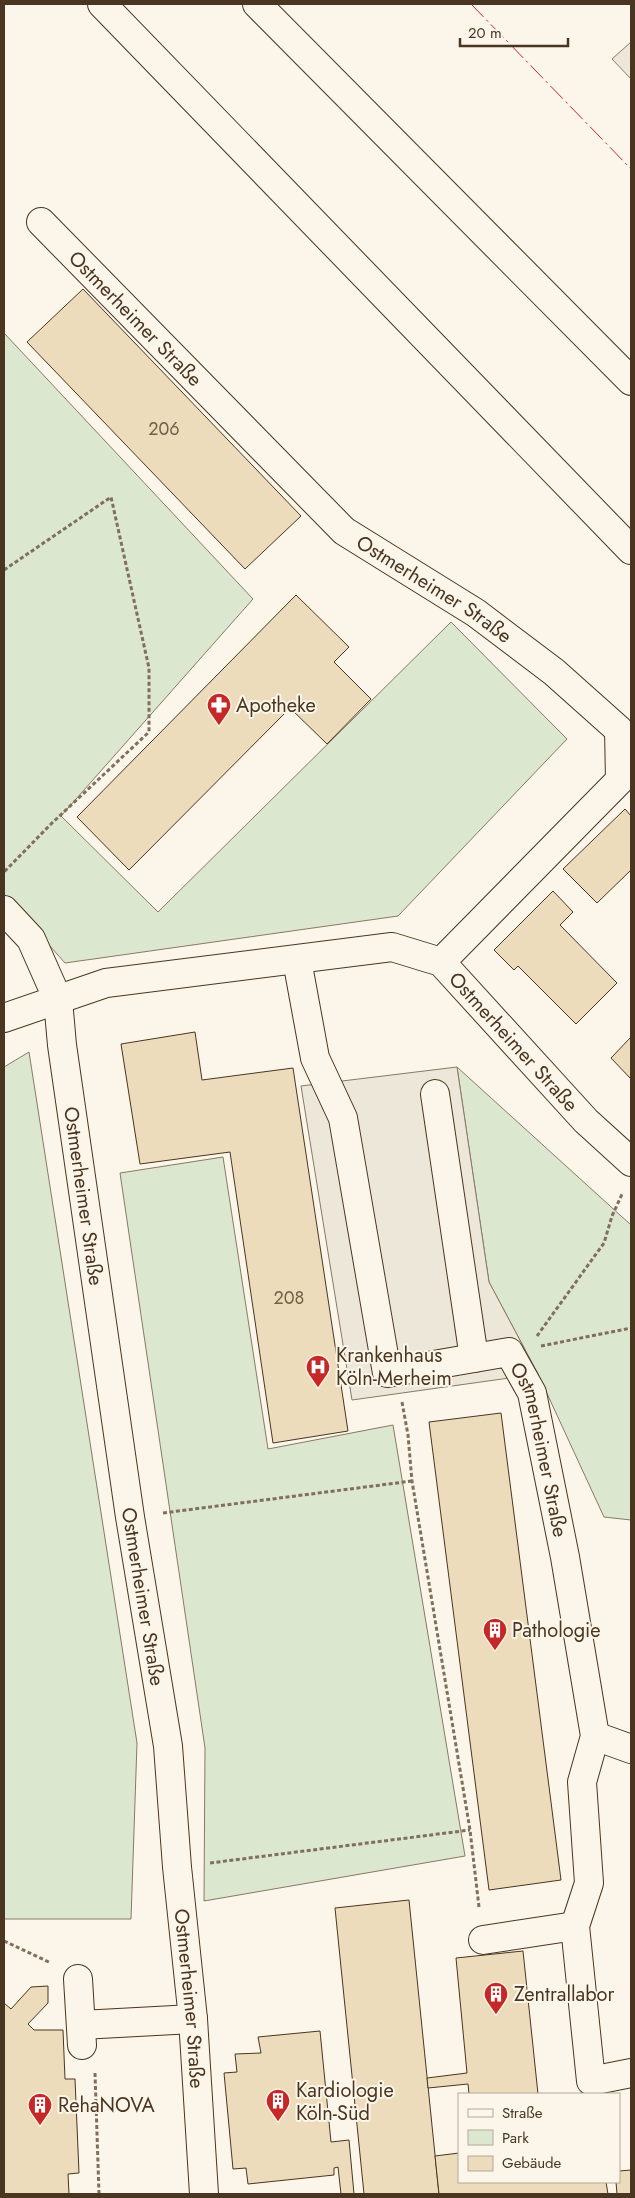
<svg xmlns="http://www.w3.org/2000/svg" width="635" height="2198" viewBox="0 0 635 2198" font-family="Jost,sans-serif">
<rect width="100%" height="100%" fill="#fbf6e9"/>
<g fill="#dce7d0" stroke="#887966">
<path d="M4 333 253 599 61 816 158 912 451 622 567 739 398 916 65 963 4 894Z"/>
<path d="M29 1052 137 1743 131 1919H4V1067Z"/>
<path d="M457 1067 631 1225V1520L604 1517 538 1374 489 1282Z"/>
<path d="M223 1157 268 1449 393 1425 465 1856 204 1901 205 1748 120 1173Z"/>
</g>
<g fill="#ede7d9" stroke="#887966">
<path d="M631 42V79L612 59Z"/>
<path d="M457 1067 489 1282 538 1374 352 1400 301 1086Z"/>
</g>
<g fill="#ecdcbc" stroke="#4a3520">
<path d="M83 289 301 516 245 569 27 342Z"/>
<path d="M296 595 349 647 334 662 371 699 327 744 290 708 129 870 77 817Z"/>
<path d="M625 809 631 816V870L597 903 563 869Z"/>
<path d="M553 891 573 912 560 925 617 983 576 1024 518 966 514 970 494 950Z"/>
<path d="M195 1032 202 1080 293 1068 348 1431 273 1443 230 1152 140 1164 121 1044Z"/>
<path d="M631 1037V1077L630 1078 611 1058Z"/>
<path d="M501 1413 561 1880 489 1890 429 1422Z"/>
<path d="M409 1900 439 2194H364L335 1908Z"/>
<path d="M523 1951 538 2094H469L468 2084 428 2088 427 2078 467 2073 456 1958Z"/>
<path d="M4 1982V2003L11 2009 31 1987 48 1986V2003L28 2024 34 2030H63L65 2079H75L79 2173 68 2174 69 2194H4Z"/>
<path d="M320 2031 331 2142 349 2140 354 2194H341L338 2167 334 2168V2175L248 2184 246 2168 233 2169 224 2073 237 2072 235 2054 261 2053 258 2037Z"/>
<path d="M459 2153V2182H606L608 2194H439L435 2156Z"/>
<path d="M631 2170V2194H617L616 2182H619V2171Z"/>
</g>
<g fill="none" stroke-linecap="round" stroke-linejoin="round">
<defs>
<g id="minor">
<path id="s1" d="M41 222 344 531 476 613 554 672 619 730 620 780 441 962"/>
<path id="s2" d="M4 910 31 939 58 1000 62 1045 130 1517 168 1746 177 1867 193 2019 204 2194"/>
<path id="s3" d="M297 960 315 1058 343 1118 387 1373 509 1352 532 1393 565 1557 595 1736 582 1782 589 1883 575 1926 591 2081 631 2073"/>
<path id="s4" d="M4 1018 106 983 392 947 441 962 586 1121 631 1162"/>
<path d="M435 1094 474 1358"/>
<path d="M595 1736 631 1749"/>
<path d="M483 1940 575 1926"/>
<path d="M78 1979 82 2045"/>
<path d="M81 2025 193 2019"/>
</g>
<g id="highway">
<path d="M102 4 631 550"/>
<path d="M257 4 631 381"/>
</g>
</defs>
<use href="#minor" stroke="#4a3520" stroke-width="30"/>
<use href="#highway" stroke="#4a3520" stroke-width="30"/>
<g stroke="#7f6f5c" stroke-width="3" stroke-dasharray="4 2.5" stroke-linecap="butt">
<path d="M4 570 111 497 149 668V732L51 824 4 872"/>
<path d="M537 1336 604 1243 612 1216 623 1192"/>
<path d="M541 1346 631 1328"/>
<path d="M402 1402 408 1435 412 1481 470 1830 479 1907"/>
<path d="M163 1513 412 1481"/>
<path d="M210 1863 470 1830"/>
<path d="M4 1941 51 1963"/>
<path d="M95 2073 99 2194"/>
</g>
<use href="#minor" stroke="#fbf6e9" stroke-width="28"/>
<use href="#highway" stroke="#fbf6e9" stroke-width="28"/>
<path stroke="#c62828" stroke-width="1" stroke-dasharray="18 4 2.5 4" stroke-linecap="butt" d="M471 4 631 169"/>
</g>
<defs>
<symbol id="pharmacy-pin" viewBox="-11 -11 22 30"><path d="M0 17L-7.5 6A9.5 9.5 0 1 1 7.5 6Z" fill="#c62828" stroke="#fbf6e9"/><path d="M-2-6h4v4h4v4h-4v4h-4v-4h-4v-4h4Z" fill="#fff"/></symbol>
<symbol id="hospital-pin" viewBox="-11 -11 22 30"><path d="M0 17L-7.5 6A9.5 9.5 0 1 1 7.5 6Z" fill="#c62828" stroke="#fbf6e9"/><path d="M-5-5h3v3.5h4V-5h3V5h-3V1.5h-4V5h-3Z" fill="#fff"/></symbol>
<symbol id="building-pin" viewBox="-11 -11 22 30"><path d="M0 17L-7.5 6A9.5 9.5 0 1 1 7.5 6Z" fill="#c62828" stroke="#fbf6e9"/><path d="M-4-6H4V6H1V3H-1V6H-4ZM-2.5-4.3h1.7v1.8h-1.7ZM.8-4.3h1.7v1.8H.8ZM-2.5-1h1.7V.8h-1.7ZM.8-1h1.7V.8H.8Z" fill="#fff"/></symbol>
</defs>
<g fill-rule="evenodd">
<use href="#pharmacy-pin" x="205" y="691" width="28" height="38"/>
<use href="#hospital-pin" x="304" y="1353" width="28" height="38"/>
<use href="#building-pin" x="481" y="1616" width="28" height="38"/>
<use href="#building-pin" x="482" y="1980" width="28" height="38"/>
<use href="#building-pin" x="264" y="2087" width="28" height="38"/>
<use href="#building-pin" x="26" y="2091" width="28" height="38"/>
</g>
<g text-anchor="middle" stroke-width="4" stroke-linejoin="round" paint-order="stroke">
<g font-size="18" fill="#725f47">
<text x="164" y="435">206</text>
<text x="289" y="1304">208</text>
</g>
<g font-size="20" fill="#4a3520" stroke="#fbf6e9">
<text dy="7" stroke="none"><textPath href="#s1" startOffset="135">Ostmerheimer Straße</textPath></text>
<text dy="7" stroke="none"><textPath href="#s1" startOffset="540">Ostmerheimer Straße</textPath></text>
<text dy="7" stroke="none"><textPath href="#s4" startOffset="555">Ostmerheimer Straße</textPath></text>
<text dy="7" stroke="none"><textPath href="#s2" startOffset="304">Ostmerheimer Straße</textPath></text>
<text dy="7" stroke="none"><textPath href="#s3" startOffset="652">Ostmerheimer Straße</textPath></text>
<text dy="7" stroke="none"><textPath href="#s2" startOffset="709">Ostmerheimer Straße</textPath></text>
<text dy="7" stroke="none"><textPath href="#s2" startOffset="1114">Ostmerheimer Straße</textPath></text>
</g>
<g font-size="20" fill="#4a3520" stroke="#fbf6e9" text-anchor="start">
<text x="236" y="712">Apotheke</text>
<text x="336" y="1362">Krankenhaus<tspan x="336" dy="23">Köln-Merheim</tspan></text>
<text x="512" y="1637">Pathologie</text>
<text x="514" y="2001">Zentrallabor</text>
<text x="296" y="2097">Kardiologie<tspan x="296" dy="23">Köln-Süd</tspan></text>
<text x="58" y="2112">RehaNOVA</text>
</g>
</g>
<rect width="635" height="2198" fill="none" stroke="#4a3520" stroke-width="10"/>
<rect x="458" y="2093" width="162" height="90" fill="#fbf6e9" stroke="#b4a999"/>
<rect x="468" y="2109" width="25" height="8" fill="#fbf6e9" stroke="#b4a999"/>
<text x="502" y="2118" font-size="15" fill="#4a3520">Straße</text>
<rect x="468" y="2130" width="25" height="15" fill="#dce7d0" stroke="#b4a999"/>
<text x="502" y="2143" font-size="15" fill="#4a3520">Park</text>
<rect x="468" y="2156" width="25" height="15" fill="#ecdcbc" stroke="#b4a999"/>
<text x="502" y="2168" font-size="15" fill="#4a3520">Gebäude</text>
<path d="M460 38v8h108v-8" fill="none" stroke="#4a3520" stroke-width="2.5"/>
<text x="468" y="38" font-size="15" fill="#4a3520" stroke="#fbf6e9" stroke-width="4" paint-order="stroke">20 m</text>
</svg>
